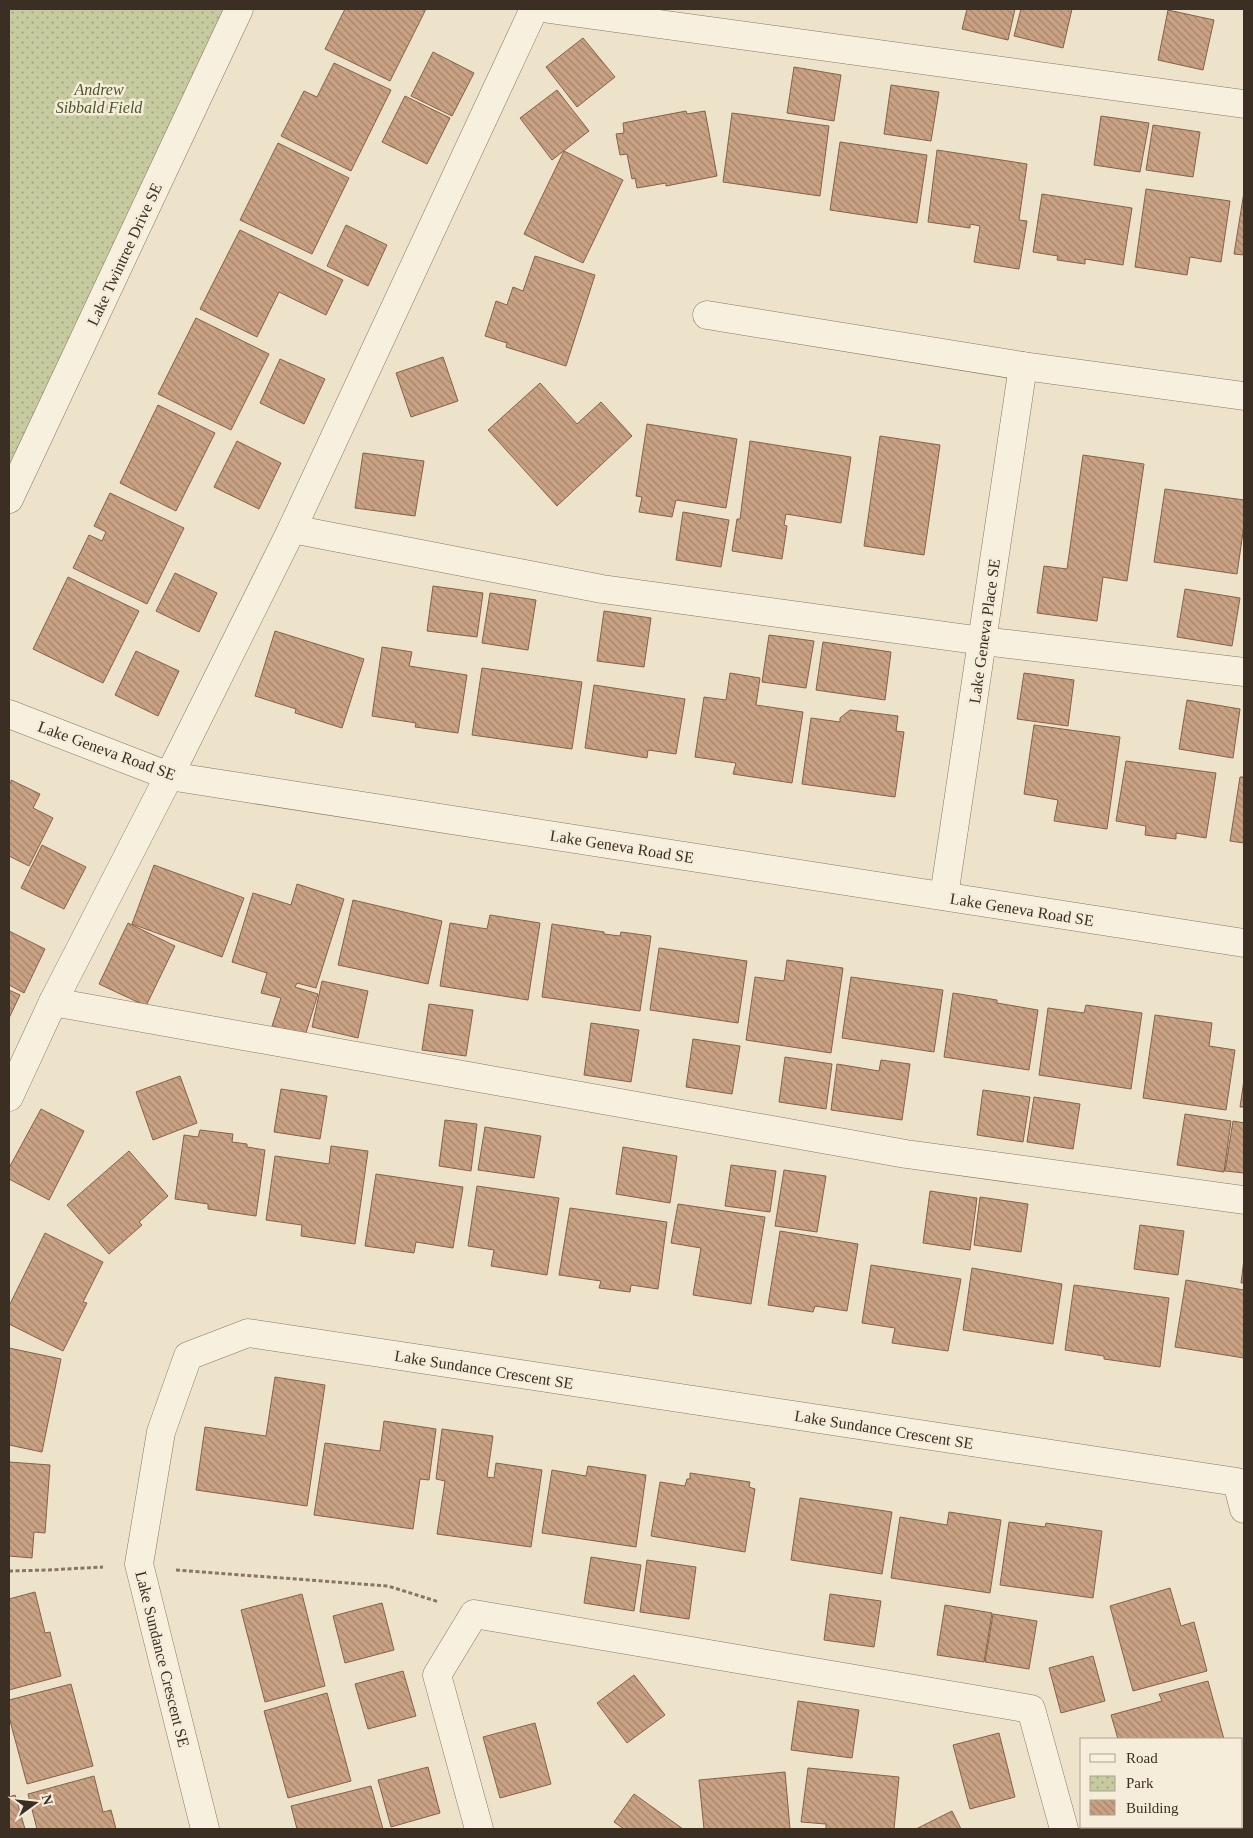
<svg xmlns="http://www.w3.org/2000/svg" width="1253" height="1838" viewBox="0 0 1253 1838" font-family="'Times New Roman',serif">
<defs>
<pattern id="park-dots" width="8" height="8" patternUnits="userSpaceOnUse" patternTransform="scale(1.25)"><rect width="8" height="8" fill="#c6cb9f"/><path d="M2 2h.1M6 6h.1" fill="none" stroke="#a2a581" stroke-width="1.8" stroke-linecap="round"/></pattern>
<pattern id="building-back-hatch" width="6" height="6" patternUnits="userSpaceOnUse" patternTransform="scale(1.25)"><rect width="6" height="6" fill="#c9a183"/><path d="M-1 5l2 2M0 0l6 6M5-1l2 2" fill="none" stroke="#a4846b"/></pattern>
</defs>
<rect width="100%" height="100%" fill="#ede3cb"/>
<path fill="url(#park-dots)" d="M9 9H239L9 499Z"/>
<g fill="url(#building-back-hatch)" stroke="#876147">
<path d="M345 9H426L390 81 325 49Z"/>
<path d="M967 9H1015L1008 40 962 29Z"/>
<path d="M1021 9H1072L1063 48 1014 36Z"/>
<path d="M1168 10 1214 20 1203 70 1158 60Z"/>
<path d="M583 38 615 77 577 107 546 67Z"/>
<path d="M433 52 474 73 452 116 411 96Z"/>
<path d="M334 63 391 90 351 171 281 136 304 91 317 97Z"/>
<path d="M794 67 841 75 834 121 787 113Z"/>
<path d="M891 85 939 92 931 141 884 134Z"/>
<path d="M557 90 589 131 552 160 520 118Z"/>
<path d="M405 96 450 118 427 164 382 142Z"/>
<path d="M686 111 687 114 705 111 717 176 666 186V183L637 188 635 178 632 179 627 154 620 155 616 134 624 133 623 123Z"/>
<path d="M732 113 829 126 820 196 723 182Z"/>
<path d="M1101 116 1149 123 1140 172 1094 165Z"/>
<path d="M1153 125 1200 132 1193 177 1146 170Z"/>
<path d="M840 142 927 155 917 223 830 210Z"/>
<path d="M278 143 349 178 312 254 240 220Z"/>
<path d="M937 150 1027 164 1019 220 1027 221 1019 269 974 262 980 226 970 224V228L928 222Z"/>
<path d="M564 151 623 180 583 263 524 234Z"/>
<path d="M1146 189 1230 201 1221 262 1190 257 1187 275 1135 267Z"/>
<path d="M1244 192V255L1234 254Z"/>
<path d="M1042 194 1132 208 1123 265 1085 259V264L1057 260 1058 256 1033 252Z"/>
<path d="M346 225 387 245 368 286 327 266Z"/>
<path d="M240 230 343 280 326 315 279 292 257 337 200 309Z"/>
<path d="M535 256 595 275 566 366 506 347 507 343 485 336 496 301 507 305 513 287 523 291Z"/>
<path d="M196 318 269 354 231 430 158 394Z"/>
<path d="M443 357 458 401 411 417 396 373Z"/>
<path d="M280 359 325 379 304 424 260 403Z"/>
<path d="M540 383 577 424 601 402 632 436 557 506 488 430Z"/>
<path d="M158 405 215 433 176 511 120 483Z"/>
<path d="M647 424 737 439 726 508 676 500 672 517 639 512 642 497 636 496Z"/>
<path d="M880 436 940 445 924 555 864 546Z"/>
<path d="M237 441 281 463 259 509 214 487Z"/>
<path d="M750 441 851 457 841 523 786 514 784 525 787 526 782 559 732 551 737 519H740Z"/>
<path d="M363 453 424 461 415 516 355 508Z"/>
<path d="M1083 455 1144 464 1127 581 1103 577 1097 621 1037 613 1044 566 1067 569Z"/>
<path d="M1165 489 1244 500V525L1237 574 1154 562Z"/>
<path d="M110 493 184 528 147 604 73 568 89 535 102 541 106 532 94 526Z"/>
<path d="M683 512 729 520 721 567 676 560Z"/>
<path d="M175 573 217 593 199 632 156 611Z"/>
<path d="M68 577 139 611 103 683 33 649Z"/>
<path d="M433 586 483 593 477 637 427 631Z"/>
<path d="M1185 589 1240 598 1232 646 1177 637Z"/>
<path d="M490 593 536 600 528 650 482 643Z"/>
<path d="M604 611 651 618 644 667 597 661Z"/>
<path d="M275 631 364 659 342 728 295 713 296 709 255 696Z"/>
<path d="M769 635 814 641 806 688 762 682Z"/>
<path d="M823 642 891 652 885 700 816 690Z"/>
<path d="M382 647 412 652 409 666 467 675 458 733 415 727 416 723 372 716Z"/>
<path d="M136 651 179 671 158 716 115 695Z"/>
<path d="M482 668 582 682 572 749 472 735Z"/>
<path d="M730 673 760 678 756 705 803 712 792 783 733 774 736 763 695 757 704 697 726 700Z"/>
<path d="M1024 673 1074 680 1068 726 1017 719Z"/>
<path d="M594 685 685 699 676 754 648 750 647 758 585 748Z"/>
<path d="M1187 700 1240 709 1233 758 1179 749Z"/>
<path d="M850 710 898 716 896 731 904 732 895 797 802 784 811 718 840 722V718Z"/>
<path d="M1034 725 1120 737 1107 829 1054 821 1058 800 1024 794Z"/>
<path d="M1126 761 1216 773 1206 838 1176 833V839L1145 835 1146 826 1116 821Z"/>
<path d="M1240 777H1244V843L1230 841Z"/>
<path d="M11 780 40 794 33 808 53 818 29 866 9 856V782L11 783Z"/>
<path d="M42 845 86 867 64 909 21 888Z"/>
<path d="M154 865 244 898 222 957 132 924Z"/>
<path d="M297 884 344 899 316 988 297 983 295 987 318 994 305 1036 272 1026 281 998 261 993 267 973 232 962 253 893 291 905Z"/>
<path d="M353 900 442 921 428 984 338 965Z"/>
<path d="M490 915 540 923 528 1000 440 986 450 923 487 929Z"/>
<path d="M128 923 175 946 146 1006 99 984Z"/>
<path d="M552 924 604 932V934L620 936 621 932 651 936 640 1011 542 997Z"/>
<path d="M9 931 45 949 24 993 9 985Z"/>
<path d="M659 948 747 961 738 1023 650 1010Z"/>
<path d="M787 960 843 968 831 1053 746 1040 755 977 784 981Z"/>
<path d="M851 977 943 990 934 1052 842 1038Z"/>
<path d="M322 981 368 991 358 1038 312 1027Z"/>
<path d="M9 990 20 995 9 1018Z"/>
<path d="M953 993 997 1000V1003L1038 1010 1029 1070 944 1057Z"/>
<path d="M429 1004 473 1010 466 1056 422 1050Z"/>
<path d="M1086 1005 1142 1013 1131 1089 1039 1075 1048 1008 1084 1013Z"/>
<path d="M1155 1015 1212 1023 1209 1046 1235 1050 1226 1110 1143 1098Z"/>
<path d="M591 1023 639 1030 631 1082 584 1075Z"/>
<path d="M693 1039 740 1046 732 1094 686 1087Z"/>
<path d="M785 1057 832 1064 826 1109 779 1102Z"/>
<path d="M881 1060 910 1064 902 1120 831 1110 837 1064 879 1071Z"/>
<path d="M180 1076 197 1123 153 1140 136 1092Z"/>
<path d="M1244 1080V1107H1240Z"/>
<path d="M281 1089 327 1096 320 1139 274 1132Z"/>
<path d="M983 1090 1030 1097 1023 1142 977 1135Z"/>
<path d="M1034 1097 1080 1104 1073 1149 1027 1142Z"/>
<path d="M41 1109 84 1131 49 1200 9 1179V1168Z"/>
<path d="M1185 1114 1231 1121 1224 1172 1177 1165Z"/>
<path d="M445 1120 477 1124 471 1171 439 1166Z"/>
<path d="M1233 1121 1244 1123V1173L1225 1171Z"/>
<path d="M485 1127 541 1136 534 1178 478 1170Z"/>
<path d="M200 1130 233 1134 232 1142 247 1144V1147L265 1150 256 1216 208 1209V1204L175 1199 184 1135 198 1137Z"/>
<path d="M331 1146 368 1151 355 1244 301 1236 302 1225 266 1220 275 1156 329 1164Z"/>
<path d="M623 1147 677 1156 670 1203 616 1194Z"/>
<path d="M129 1151 168 1196 139 1222 142 1225 109 1254 67 1205Z"/>
<path d="M731 1165 776 1171 770 1212 725 1206Z"/>
<path d="M784 1170 826 1176 817 1232 775 1226Z"/>
<path d="M376 1174 463 1187 453 1248 416 1242 414 1253 365 1246Z"/>
<path d="M477 1186 559 1198 547 1275 491 1266 494 1250 468 1246Z"/>
<path d="M930 1191 977 1198 970 1250 923 1243Z"/>
<path d="M980 1197 1028 1204 1021 1252 974 1245Z"/>
<path d="M678 1204 765 1217 751 1304 693 1295 701 1248 671 1243Z"/>
<path d="M570 1208 667 1222 658 1289 631 1285 630 1292 599 1288 601 1281 559 1275Z"/>
<path d="M1140 1225 1184 1231 1178 1275 1134 1269Z"/>
<path d="M780 1231 858 1244 847 1311 815 1306 813 1312 768 1305Z"/>
<path d="M45 1233 103 1262 83 1302 87 1303 63 1351 9 1324V1306Z"/>
<path d="M1244 1259V1283H1241Z"/>
<path d="M871 1265 961 1279 948 1351 892 1343 895 1328 862 1323Z"/>
<path d="M972 1268 1062 1284 1053 1344 963 1330Z"/>
<path d="M1186 1280 1244 1290V1358L1175 1347Z"/>
<path d="M1074 1285 1169 1298 1160 1367 1104 1359V1356L1065 1350Z"/>
<path d="M9 1348 61 1359 42 1452 9 1445Z"/>
<path d="M275 1377 325 1385 307 1506 196 1490 205 1427 266 1436Z"/>
<path d="M384 1421 436 1429 429 1480 420 1479 413 1529 314 1515 325 1443 380 1451Z"/>
<path d="M442 1429 493 1436 487 1477 494 1478 496 1463 542 1470 531 1547 437 1534 445 1481 436 1479Z"/>
<path d="M9 1462 50 1465 45 1533 34 1532 32 1558 9 1556Z"/>
<path d="M588 1466 646 1475 636 1547 542 1533 552 1470 586 1476Z"/>
<path d="M690 1473 750 1482 749 1487 755 1489 745 1552 651 1536 660 1482 685 1486 687 1479H690Z"/>
<path d="M800 1498 892 1512 882 1574 791 1560Z"/>
<path d="M949 1512 1001 1520 990 1593 891 1578 900 1517 947 1525Z"/>
<path d="M1009 1522 1045 1527 1046 1523 1102 1531 1093 1598 1000 1585Z"/>
<path d="M591 1557 641 1565 634 1611 584 1603Z"/>
<path d="M647 1560 696 1567 689 1619 640 1612Z"/>
<path d="M1170 1588 1181 1626 1194 1622 1207 1671 1133 1691 1110 1606Z"/>
<path d="M35 1592 45 1633 50 1632 61 1676 9 1690V1599Z"/>
<path d="M302 1594 325 1686 265 1702 241 1610Z"/>
<path d="M830 1594 881 1601 874 1647 824 1640Z"/>
<path d="M382 1603 394 1650 345 1663 333 1616Z"/>
<path d="M945 1605 992 1613 984 1662 937 1655Z"/>
<path d="M993 1614 1037 1621 1029 1669 985 1662Z"/>
<path d="M1093 1656 1105 1701 1061 1713 1049 1668Z"/>
<path d="M403 1671 416 1716 368 1729 355 1684Z"/>
<path d="M634 1675 665 1715 627 1743 597 1703Z"/>
<path d="M1208 1681 1224 1739H1118L1111 1715 1162 1701 1159 1694Z"/>
<path d="M71 1684 93 1766 27 1784 9 1717V1700Z"/>
<path d="M327 1693 351 1781 288 1798 264 1711Z"/>
<path d="M798 1701 859 1710 852 1758 791 1750Z"/>
<path d="M535 1723 551 1784 500 1798 483 1737Z"/>
<path d="M999 1733 1015 1797 970 1809 953 1745Z"/>
<path d="M428 1767 440 1813 391 1827 378 1780Z"/>
<path d="M808 1768 899 1777 894 1829H826V1824L801 1822Z"/>
<path d="M785 1772 790 1829H704L699 1780Z"/>
<path d="M94 1776 103 1812 111 1810 116 1829H37L28 1794Z"/>
<path d="M371 1786 383 1829H297L291 1806Z"/>
<path d="M634 1794 683 1829H624L614 1822Z"/>
<path d="M15 1795 25 1829H9V1797Z"/>
<path d="M952 1811 961 1829H916Z"/>
<path d="M1157 1827H1224L1225 1829H1158Z"/>
</g>
<g fill="none" stroke-linecap="round" stroke-linejoin="round">
<defs>
<g id="minor">
<path d="M549 9 1244 104"/>
<path d="M707 315 1023 366 1244 396"/>
<path d="M9 499 239 9"/>
<path d="M292 529 602 589 983 641 1244 672"/>
<path d="M9 714 169 776 1244 943"/>
<path d="M944 896 1023 366"/>
<path d="M53 1002 906 1154 1244 1200"/>
<path d="M9 1097 53 1002 169 776 292 529 534 9"/>
<path d="M205 1829 139 1564 161 1432 188 1356 248 1333 1237 1482 1244 1509"/>
<path d="M479 1829 437 1675 474 1614 1031 1709 1064 1829"/>
</g>
</defs>
<use href="#minor" stroke="#897660" stroke-width="29"/>
<g stroke="#897660" stroke-width="3" stroke-dasharray="4 2.5" stroke-linecap="butt">
<path d="M176 1570 388 1586 439 1602"/>
<path d="M9 1571 48 1570 103 1567"/>
</g>
<use href="#minor" stroke="#f8f0de" stroke-width="28"/>
</g>
<g text-anchor="middle" stroke-width="5" stroke-linejoin="round" paint-order="stroke">
<g font-size="16" font-style="italic" fill="#4b562a" stroke="#f5edda">
<text x="99" y="95">Andrew<tspan x="99" dy="18">Sibbald Field</tspan></text>
</g>
<g font-size="16" fill="#3b2e22" stroke="#f5edda">
<text transform="translate(124 254) rotate(-65)" y="6">Lake Twintree Drive SE</text>
<text transform="translate(984 631) rotate(-82)" y="6">Lake Geneva Place SE</text>
<text transform="translate(107 750) rotate(20)" y="6">Lake Geneva Road SE</text>
<text transform="translate(622 846) rotate(9)" y="6">Lake Geneva Road SE</text>
<text transform="translate(1022 909) rotate(9)" y="6">Lake Geneva Road SE</text>
<text transform="translate(484 1369) rotate(9)" y="6">Lake Sundance Crescent SE</text>
<text transform="translate(884 1429) rotate(9)" y="6">Lake Sundance Crescent SE</text>
<text transform="translate(163 1659) rotate(76)" y="6">Lake Sundance Crescent SE</text>
</g>
</g>
<rect width="1253" height="1838" fill="none" stroke="#3b2e22" stroke-width="20"/>
<rect x="1080" y="1738" width="162" height="90" fill="#f5edda" stroke="#aba190"/>
<rect x="1090" y="1754" width="25" height="8" fill="#f8f0de" stroke="#aba190"/>
<text x="1126" y="1763" font-size="15" fill="#3b2e22">Road</text>
<rect x="1090" y="1776" width="25" height="15" fill="url(#park-dots)" stroke="#aba190"/>
<text x="1126" y="1788" font-size="15" fill="#3b2e22">Park</text>
<rect x="1090" y="1800" width="25" height="15" fill="url(#building-back-hatch)" stroke="#aba190"/>
<text x="1126" y="1813" font-size="15" fill="#3b2e22">Building</text>
<g transform="translate(35 1803) rotate(75)" stroke="#f5edda" stroke-width="4" paint-order="stroke">
<path d="M0-4L9 19L0 12L-9 19Z" fill="#3b2e22"/>
<text y="-8" font-size="14" font-weight="bold" text-anchor="middle" fill="#3b2e22">N</text>
</g>
</svg>
